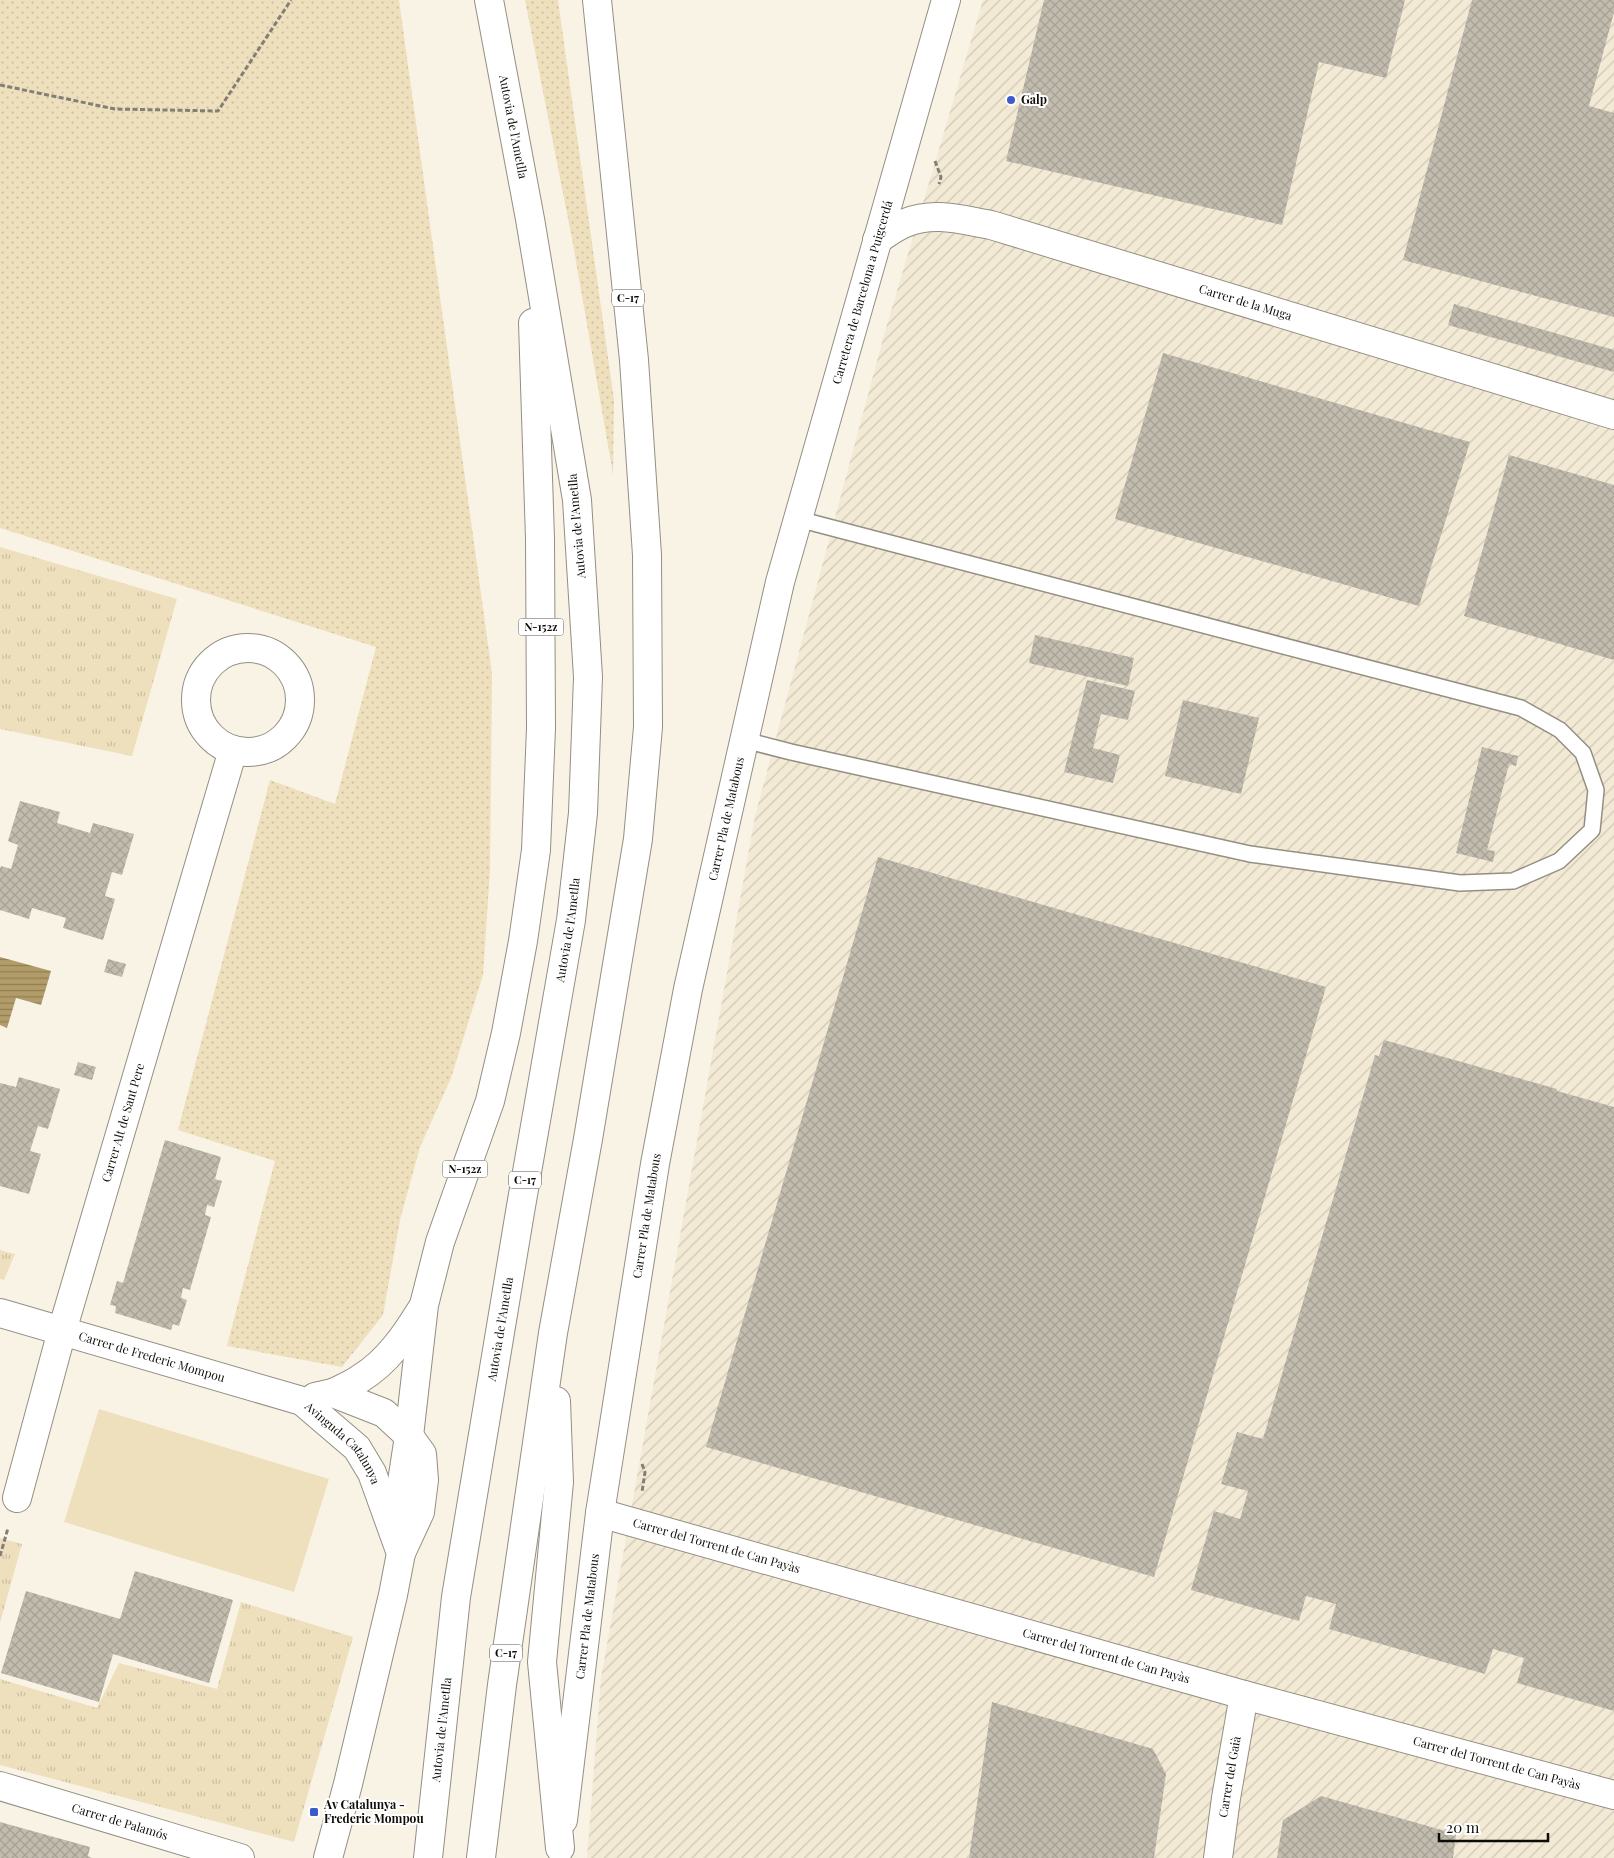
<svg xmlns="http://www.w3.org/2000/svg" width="1614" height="1858" viewBox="0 0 1614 1858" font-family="'Playfair Display',serif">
<defs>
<pattern id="industrial-furrows" width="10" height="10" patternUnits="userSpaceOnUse" patternTransform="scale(1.25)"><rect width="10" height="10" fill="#f3ead5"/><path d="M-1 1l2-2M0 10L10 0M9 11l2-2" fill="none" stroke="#cfc8b5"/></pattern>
<pattern id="grass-dots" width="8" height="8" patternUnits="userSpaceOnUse" patternTransform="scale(1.25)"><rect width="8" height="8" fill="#efe0bd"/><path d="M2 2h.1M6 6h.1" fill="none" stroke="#ccbfa1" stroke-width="1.8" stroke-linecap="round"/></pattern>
<pattern id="park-tufts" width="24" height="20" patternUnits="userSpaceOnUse" patternTransform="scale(1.25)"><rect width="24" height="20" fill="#efe0bd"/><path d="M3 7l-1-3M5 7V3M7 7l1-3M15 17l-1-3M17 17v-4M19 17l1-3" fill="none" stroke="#ccbfa1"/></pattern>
<pattern id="water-rules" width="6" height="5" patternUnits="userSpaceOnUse" patternTransform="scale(1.25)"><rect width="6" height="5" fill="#b29c69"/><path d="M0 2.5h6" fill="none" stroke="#8f7e54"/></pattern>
<pattern id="building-cross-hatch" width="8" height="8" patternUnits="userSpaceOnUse" patternTransform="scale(1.25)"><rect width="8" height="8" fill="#c2bcaf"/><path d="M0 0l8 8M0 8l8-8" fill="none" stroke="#a6a095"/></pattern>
</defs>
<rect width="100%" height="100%" fill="#f9f3e6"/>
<path fill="url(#industrial-furrows)" d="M983 0H1614V1858H587L601 1678 755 816 884 335Z"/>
<g fill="url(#grass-dots)">
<path d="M0 0H399L492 673 490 870 483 975 451 1078 420 1147 400 1220 383 1315 342 1367 227 1346 275 1161 178 1130 270 780 335 804 376 647 0 528Z"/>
<path d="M525 0H558L614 400 613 474 573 244Z"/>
</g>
<g fill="url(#park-tufts)">
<path d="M0 547 177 599 132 756 0 729Z"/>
<path d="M0 1250 15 1254 4 1280 0 1279Z"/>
<path d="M0 1538 22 1544 0 1623Z"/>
<path d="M241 1602 353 1637 294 1842 0 1765V1679L97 1708 119 1663 217 1689Z"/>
</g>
<path fill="#efe0bd" d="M99 1409 329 1479 294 1592 64 1522Z"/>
<path fill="url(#water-rules)" d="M0 957 51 971 41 1005 16 998 7 1028 0 1025Z"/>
<g fill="url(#building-cross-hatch)">
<path d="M1044 0H1405L1386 78 1319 62 1282 225 1006 161Z"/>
<path d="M1472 0H1614V12L1589 106 1614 113V317L1403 260Z"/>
<path d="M1454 304 1614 350V372L1448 325Z"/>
<path d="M1163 353 1470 442 1419 606 1115 519Z"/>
<path d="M1509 455 1614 485V660L1464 616Z"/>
<path d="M1035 635 1134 658 1128 686 1029 663Z"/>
<path d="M1087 680 1135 691 1128 720 1101 714 1093 748 1120 755 1113 783 1064 772Z"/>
<path d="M1183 700 1259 718 1241 794 1165 776Z"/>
<path d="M1482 747 1518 756 1516 766 1509 764 1487 850 1495 851 1493 862 1456 853Z"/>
<path d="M20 801 60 812 57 823 67 826 90 833 93 823 134 834 122 875 112 872 105 896 115 899 103 940 63 928 66 918 32 908 29 919 0 910V868L1 866 11 869 18 845 8 841Z"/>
<path d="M878 857 1326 987 1154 1577 706 1447Z"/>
<path d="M108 959 126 964 122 977 104 972Z"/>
<path d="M1384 1040 1557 1089V1091L1614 1107V1711L1517 1683 1524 1658 1493 1649 1485 1674 1329 1629 1336 1604 1306 1596 1299 1621 1191 1590 1214 1511 1240 1519 1248 1491 1221 1484 1237 1432 1263 1439 1375 1055 1379 1056Z"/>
<path d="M78 1062 96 1067 92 1080 74 1075Z"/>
<path d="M19 1077 60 1089 48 1129 38 1126 30 1151 41 1154 29 1194 0 1186V1083L16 1087Z"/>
<path d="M165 1140 221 1157 215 1179 222 1181 214 1207 207 1205 205 1215 211 1217 190 1290 183 1288 181 1298 187 1300 179 1326 173 1324 171 1330 115 1313 116 1306 110 1305 117 1281 123 1283Z"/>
<path d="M135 1571 233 1600 209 1683 113 1654 99 1702 1 1673 26 1591 120 1619Z"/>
<path d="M992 1702 1153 1749 1166 1774 1154 1858H969Z"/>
<path d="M1321 1796 1456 1834 1453 1858H1277L1283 1820Z"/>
<path d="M0 1822 90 1847 88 1856 92 1858H0Z"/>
</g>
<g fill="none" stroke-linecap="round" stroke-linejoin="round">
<defs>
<path id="service" d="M744 740 791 752 1250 854 1460 883 1513 881 1559 861 1592 830 1596 790 1583 753 1560 730 1521 708 798 519"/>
<g id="minor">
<path id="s1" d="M877 240C886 234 895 227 905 223 935 211 961 220 991 225L1614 415"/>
<circle cx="248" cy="700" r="52"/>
<path id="s2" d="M0 1313 302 1401 357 1448 372 1473 399 1548"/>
<path d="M315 1397 333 1393 384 1413 409 1436 422 1454 424 1480 420 1512 401 1553"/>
<path id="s3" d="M17 1498 62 1331 233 750"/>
<path id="s4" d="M600 1513 1244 1695 1614 1795"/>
<path id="s5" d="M0 1786 240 1858"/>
<path id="s6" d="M1218 1858 1226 1798 1244 1695"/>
</g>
<g id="secondary">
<path id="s7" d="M563 1820 600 1513 655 1164 688 989 780 582 946 0"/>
<path d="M328 1858 348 1784 393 1595 401 1553 400 1495 409 1436"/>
</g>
<g id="motorway">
<path d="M333 1393C343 1388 353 1384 361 1378 387 1362 405 1336 421 1310"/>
<path d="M556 1401 559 1482 542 1662 560 1848"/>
<path d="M409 1436 424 1305 440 1242 490 1101 506 1033 523 941 536 850 541 728 540 539 533 323"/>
<path id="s8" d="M428 1858 456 1597 520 1212 571 920 583 813 588 677 577 500 530 219 489 0"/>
<path d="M481 1858 502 1685 553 1333 588 1139 638 839 648 727 647 555 634 360 597 0"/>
</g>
</defs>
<use href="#service" stroke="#948f83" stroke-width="18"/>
<use href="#minor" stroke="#948f83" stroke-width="30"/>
<use href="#secondary" stroke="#948f83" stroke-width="30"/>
<use href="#motorway" stroke="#948f83" stroke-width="30"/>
<g stroke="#837f77" stroke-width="3" stroke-dasharray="5 2.5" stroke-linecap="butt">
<path d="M0 85 115 109 218 111 291 0"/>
<path d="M935 161 941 177 939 184"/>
<path d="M642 1464 645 1472 642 1492"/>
<path d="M0 1556 8 1528"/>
</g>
<use href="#service" stroke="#fff" stroke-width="15"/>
<use href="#minor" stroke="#fff" stroke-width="28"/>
<use href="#secondary" stroke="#fff" stroke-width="28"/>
<use href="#motorway" stroke="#fff" stroke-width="28"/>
</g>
<g fill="#3d5acd" stroke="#fff" stroke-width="2">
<circle cx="1011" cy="100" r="5"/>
<rect x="309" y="1807" width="10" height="10" rx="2.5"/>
</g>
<g text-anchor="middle" stroke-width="4" stroke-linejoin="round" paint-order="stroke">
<g fill="#fff" stroke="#565552" stroke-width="1">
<rect x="612" y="289.5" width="32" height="17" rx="4"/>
<rect x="518.5" y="618.5" width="45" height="17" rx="4"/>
<rect x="442.5" y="1160.5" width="45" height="17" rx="4"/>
<rect x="509" y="1171.5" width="32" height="17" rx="4"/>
<rect x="490" y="1644.5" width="32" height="17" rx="4"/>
</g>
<g font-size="11" font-weight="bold" fill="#0e0c08">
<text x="628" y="302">C-17</text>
<text x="541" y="631">N-152z</text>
<text x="465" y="1173">N-152z</text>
<text x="525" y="1184">C-17</text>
<text x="506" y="1657">C-17</text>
</g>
<g font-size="12" font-weight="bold" fill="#0e0c08" stroke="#fff" text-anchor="start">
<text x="1021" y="104">Galp</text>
<text x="324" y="1809">Av Catalunya -<tspan x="324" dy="14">Frederic Mompou</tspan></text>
</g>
<g font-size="12" fill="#0e0c08" stroke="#fff">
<text transform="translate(513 127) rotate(79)" y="4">Autovia de l'Ametlla</text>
<text dy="4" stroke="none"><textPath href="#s7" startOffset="1559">Carretera de Barcelona a Puigcerdá</textPath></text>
<text dy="4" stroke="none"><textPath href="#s1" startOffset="386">Carrer de la Muga</textPath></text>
<text transform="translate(577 526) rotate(-95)" y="4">Autovia de l'Ametlla</text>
<text dy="4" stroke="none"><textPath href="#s7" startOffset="1015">Carrer Pla de Matabous</textPath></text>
<text dy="4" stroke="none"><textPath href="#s8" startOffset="939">Autovia de l'Ametlla</textPath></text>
<text dy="4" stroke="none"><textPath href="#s3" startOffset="390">Carrer Alt de Sant Pere</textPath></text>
<text dy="4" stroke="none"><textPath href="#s7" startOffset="610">Carrer Pla de Matabous</textPath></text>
<text dy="4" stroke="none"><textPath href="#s8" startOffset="534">Autovia de l'Ametlla</textPath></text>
<text dy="4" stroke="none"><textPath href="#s2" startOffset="158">Carrer de Frederic Mompou</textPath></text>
<text dy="4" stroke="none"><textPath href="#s2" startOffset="374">Avinguda Catalunya</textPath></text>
<text dy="4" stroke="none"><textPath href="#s4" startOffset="121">Carrer del Torrent de Can Payàs</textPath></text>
<text dy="4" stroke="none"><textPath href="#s7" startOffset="205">Carrer Pla de Matabous</textPath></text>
<text dy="4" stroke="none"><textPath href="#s4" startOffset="526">Carrer del Torrent de Can Payàs</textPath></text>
<text dy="4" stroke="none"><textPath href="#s8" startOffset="129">Autovia de l'Ametlla</textPath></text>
<text dy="4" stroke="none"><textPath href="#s4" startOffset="931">Carrer del Torrent de Can Payàs</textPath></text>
<text dy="4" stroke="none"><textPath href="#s6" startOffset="82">Carrer del Gaià</textPath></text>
<text dy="4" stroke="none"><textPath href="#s5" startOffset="125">Carrer de Palamós</textPath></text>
</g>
</g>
<path d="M1439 1833v8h109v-8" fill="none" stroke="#0e0c08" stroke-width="2.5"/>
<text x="1446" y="1833" font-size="15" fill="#0e0c08" stroke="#ffffff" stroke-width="4" paint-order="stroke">20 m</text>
</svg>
